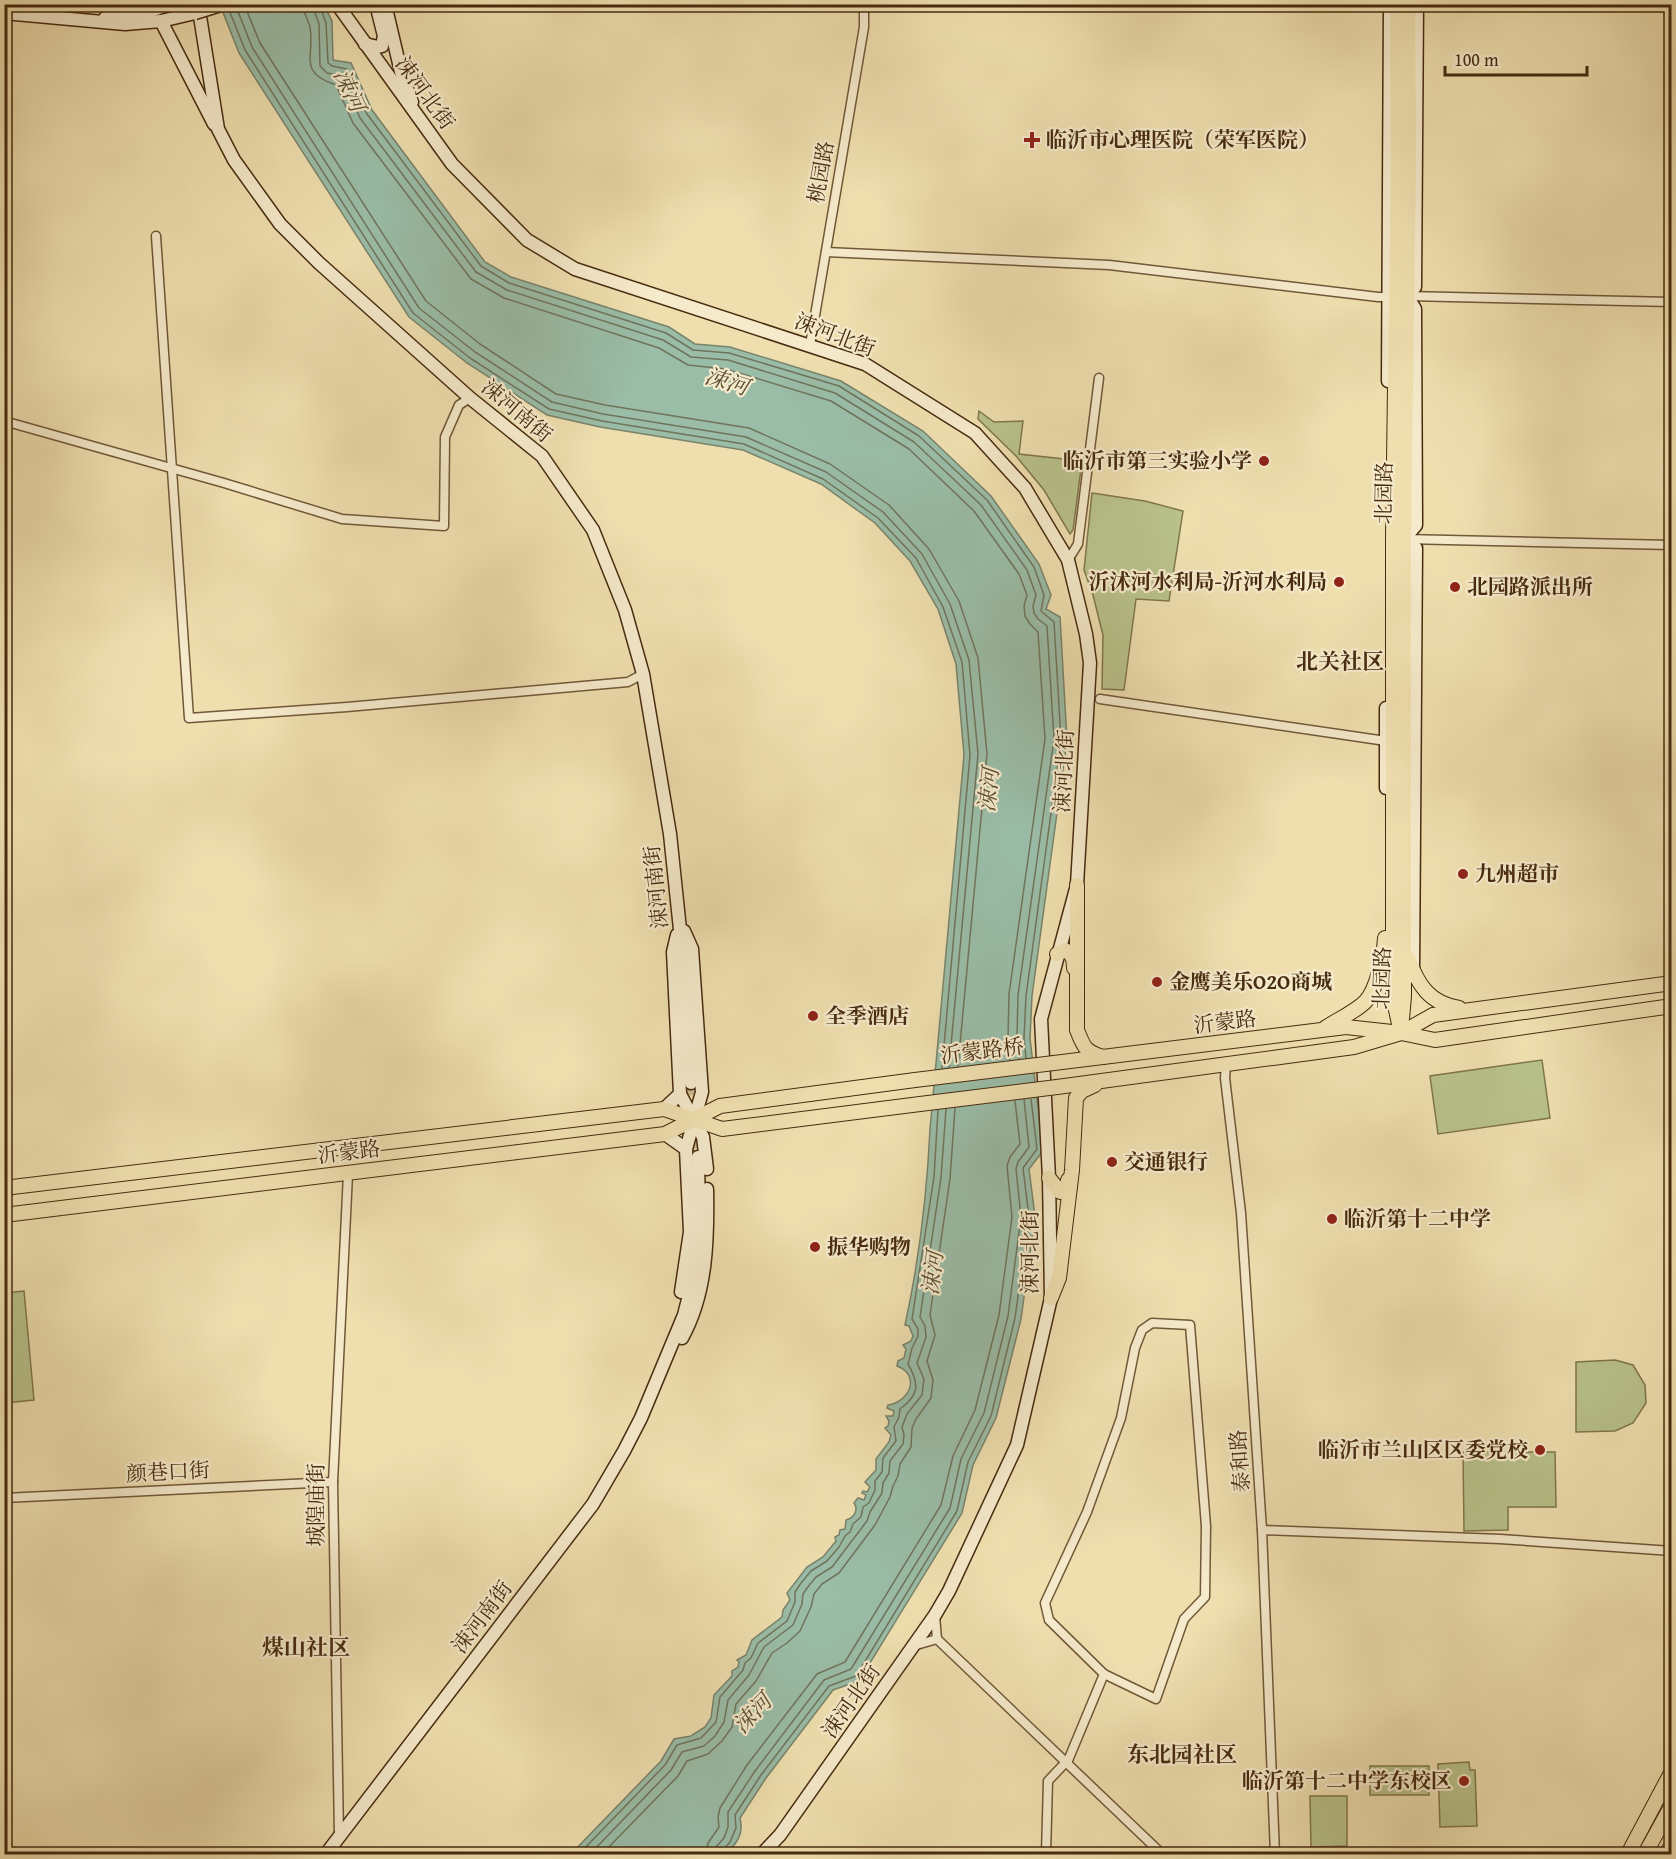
<svg xmlns="http://www.w3.org/2000/svg" width="1676" height="1859" viewBox="0 0 1676 1859" font-family="'Gentium Book Plus','Noto Serif SC',serif">
<rect width="100%" height="100%" fill="#efdfaf"/>
<filter id="stains"><feTurbulence type="fractalNoise" baseFrequency=".00333" numOctaves="4"/><feColorMatrix values="0 0 0 0 .2 0 0 0 0 .09 0 0 0 0 .02 0 0 0 .5 -.17"/></filter>
<radialGradient id="worn" r=".72"><stop offset=".6" stop-color="#630" stop-opacity="0"/><stop offset="1" stop-color="#630" stop-opacity=".3"/></radialGradient>
<g fill="#b9c28b" stroke="#80764d" stroke-width="1.5">
<path d="M979 411 994 422 1023 421 1019 454 1082 461 1073 530 1070 534 1044 490 1016 456 978 419Z"/>
<path d="M1092 493 1145 501 1183 511 1169 601 1136 599 1124 690 1102 689 1103 635 1093 595 1084 570Z"/>
<path d="M1542 1060 1550 1118 1438 1134 1430 1076Z"/>
<path d="M24 1291 34 1400 5 1403V1293Z"/>
<path d="M1615 1360 1633 1365 1645 1385 1646 1403 1633 1423 1615 1431 1576 1432V1362Z"/>
<path d="M1463 1452H1555L1556 1507H1508V1530L1464 1531Z"/>
<path d="M1469 1762 1470 1770H1475L1477 1826 1440 1827 1438 1764Z"/>
<rect x="1370" y="1766" width="59" height="29"/>
<path d="M1310 1796H1347V1846L1311 1847Z"/>
<path d="M1671 1833V1854H1657Z"/>
</g>
<path fill="#9abda8" stroke="#79836b" stroke-width="1.5" d="M220 5H324L332 21 333 60 351 63 372 110 485 262 511 277 669 327 695 344 730 347 841 381 923 431 991 496 1039 564 1051 595 1046 609 1060 617 1067 740 1032 996 1030 1038 1043 1151 1029 1169 1035 1216 1021 1319 996 1418 973 1465 962 1513 859 1681 833 1690 766 1778 740 1818C744 1834 737 1843 726 1854H571L661 1761 674 1739 691 1736 705 1727 711 1718 714 1695 732 1676V1671L738 1667 739 1662 737 1660 746 1655 752 1640 782 1617 783 1610 790 1600 787 1593 807 1567 823 1557 836 1541 835 1537 839 1535 840 1530 845 1529 846 1520C854 1518 859 1510 854 1503L858 1498 864 1500 866 1495 862 1493 863 1491 867 1492 870 1487 865 1482 876 1470V1459L889 1442 891 1435 885 1428 888 1426 889 1421 886 1416H893L894 1411 887 1408 888 1405C910 1402 921 1375 897 1366L898 1361 904 1358 906 1349 903 1345 911 1341 913 1336 909 1326 905 1325C919 1261 927 1194 930 1129L964 755 956 664 938 609 910 561 875 523 821 484 743 450 600 427 547 415 467 363 409 317 239 53Z"/>
<g fill="none" stroke-linecap="round" stroke-linejoin="round">
<g stroke="#70745c" stroke-width="1.5">
<path d="M235 4 252 47 419 308 475 352 552 402 603 414 746 437 826 472 883 512 922 554 950 604 969 660 978 754 949 1067"/>
<path d="M244 4 260 43 426 301 480 344 556 394 605 405 749 428 830 464 889 505 929 549 959 601 978 658 987 754 958 1066"/>
<path d="M303 4C303 13 308 19 310 27 315 57 297 72 336 85L353 123 471 279 504 298 659 348 688 365 726 369 831 401 909 449 974 511 1019 574 1027 595 1024 606 1025 616 1030 624 1038 632 1045 739 1009 994 1008 1038 1010 1060"/>
<path d="M312 4 319 24 320 66 327 73 342 76 360 118 476 272 507 290 663 340 691 357 728 360 835 393 914 442 981 505 1027 570 1036 595 1033 606 1034 613 1038 619 1047 626 1054 739 1018 995 1017 1038 1019 1059"/>
<path d="M319 4 326 23 328 63 332 66 347 69 367 114 481 266 509 283 666 333 693 350 729 353 839 386 919 436 987 500 1034 567 1044 595 1041 611 1054 622 1061 740 1026 996 1024 1038 1026 1058"/>
<path d="M229 10 245 50 413 313 470 358 549 409 602 421 744 444 823 479 878 518 916 558 943 607 962 662 970 755 942 1068"/>
<path d="M579 1854 665 1765 677 1745 701 1738 716 1722 720 1697 743 1670 745 1663 751 1658 758 1643 787 1621 795 1602V1592L801 1583 811 1571 827 1561 839 1547 845 1536 850 1532 853 1524 861 1517 863 1507 869 1503 875 1490V1481L882 1472 883 1458 896 1441 894 1427 899 1417 900 1409C920 1395 919 1383 908 1364L912 1348 918 1336V1329L912 1319 934 1177 938 1110"/>
<path d="M590 1854 671 1770 682 1752 704 1746 715 1736 724 1722 728 1700 749 1675 764 1647 793 1625 802 1604 803 1594 807 1588 816 1577 832 1567 867 1521 870 1512 882 1493 883 1483 889 1473 890 1461 903 1444 904 1435 902 1427 907 1414 922 1395 924 1379 917 1363 926 1337 925 1326 920 1317 941 1178 946 1109"/>
<path d="M602 1854 678 1776 687 1761 708 1754 722 1741 732 1727 736 1704 756 1681 772 1653 787 1643 800 1631 811 1607 814 1594 822 1584 839 1573 875 1525 890 1497 893 1486 898 1476 900 1464 911 1447 912 1428 916 1419 931 1398 933 1380 927 1361 935 1335 930 1315 950 1179 955 1108"/>
<path d="M706 1854 708 1843 719 1827 718 1817 720 1808 747 1765 817 1674 845 1662 941 1505 953 1456 975 1410 999 1315 1012 1217 1007 1166 1010 1157 1020 1144 1015 1101"/>
<path d="M715 1854 716 1847 724 1838 728 1827V1812L755 1771 824 1680 851 1669 950 1508 961 1459 984 1413 1008 1316 1021 1217 1016 1169 1018 1162 1029 1147 1024 1099"/>
<path d="M722 1854 723 1850 730 1842 736 1828 735 1815 761 1775 829 1686 856 1676 957 1511 968 1462 991 1416 1015 1318 1029 1217 1023 1168 1037 1149 1031 1099"/>
</g>
<path stroke="#cdbb8f" stroke-width="12" stroke-dasharray="12 6" stroke-linecap="butt" d="M691 1083 698 1157"/>
<defs>
<g id="street">
<path d="M156 236 189 718 347 707 628 682 643 674"/>
<path d="M826 252 1109 265 1378 297H1393"/>
<path d="M1407 296 1672 302"/>
<path d="M810 345 864 27V4"/>
<path d="M4 421 224 483 342 519 444 526 445 437 459 405 470 398"/>
<path d="M1403 539 1672 545"/>
<path d="M1068 560 1078 544 1099 378"/>
<path d="M1100 699 1386 741"/>
<path d="M1226 1065 1225 1078 1241 1213 1262 1530 1275 1854"/>
<path d="M1152 1323 1190 1325 1206 1526 1205 1597 1184 1619 1156 1699 1104 1674 1049 1620 1045 1603 1087 1512 1121 1418 1135 1348 1142 1330Z"/>
<path d="M4 1498 333 1482"/>
<path d="M1262 1530 1500 1539 1672 1551"/>
<path d="M935 1615 937 1639 1162 1854"/>
<path d="M913 1646 937 1639"/>
<path d="M1067 1763 1104 1674"/>
<path d="M339 1837 333 1482 348 1174"/>
<path d="M1046 1854 1048 1781 1066 1762"/>
</g>
<g id="secondary">
<path d="M198 4 218 129 234 160 280 224 319 263 470 398 542 456 593 530 625 610 643 674 670 834 683 958 691 1083"/>
<path d="M337 4 452 164 527 240 575 269 865 364 975 433 1025 488 1068 560 1086 634 1090 663 1077 885 1041 1019 1049 1178 1051 1298 1017 1445 949 1591 935 1615 780 1835 762 1854"/>
<path d="M385 4 401 72 412 102"/>
<path d="M4 13 125 24 161 21 195 13"/>
<path d="M105 18 154 10 169 4"/>
<path d="M161 21 214 124"/>
<path d="M365 44 378 47 382 46 384 36 376 4"/>
<path d="M1388 381 1390 4"/>
<path d="M1386 788V708"/>
<path d="M1413 970 1416 548 1404 539 1416 525 1415 309 1407 296 1415 287 1417 4"/>
<path d="M680 1094 703 1137 707 1169"/>
<path d="M664 1109 680 1094 673 952 677 935"/>
<path d="M665 1134 686 1149"/>
<path d="M681 1292 690 1232 686 1149 702 1092 692 949 684 931"/>
<path d="M682 1338C707 1293 708 1239 707 1189"/>
<path d="M326 1854 593 1504 624 1451 641 1418 684 1315 696 1268 699 1225 698 1157"/>
</g>
<g id="primary">
<path d="M1397 4 1398 160 1393 539V996L1401 1033"/>
<path d="M1077 885V1030C1084 1048 1085 1051 1103 1057"/>
<path d="M1057 954 1065 950C1073 954 1074 960 1074 968"/>
<path d="M1408 958C1418 985 1429 1003 1459 1008"/>
<path d="M1402 1019 1404 996V539L1409 160 1408 4"/>
<path d="M1325 1028C1337 1020 1355 1012 1365 1002 1377 990 1384 955 1385 938"/>
<path d="M1054 1063 1346 1027 1401 1033 1435 1040 1672 1006"/>
<path d="M1057 1087 1354 1047 1401 1033 1433 1015 1672 983"/>
<path d="M1049 1178 1060 1192 1066 1190 1068 1180"/>
<path d="M4 1188 664 1109 722 1129 920 1104"/>
<path d="M4 1215 665 1134 720 1106 915 1080"/>
<path d="M1051 1298 1059 1278 1072 1170 1076 1098 1082 1091 1095 1085"/>
<path d="M1628 1854 1672 1771"/>
<path d="M1645 1854 1672 1805"/>
</g>
</defs>
<use href="#street" stroke="#715837" stroke-width="11"/>
<use href="#secondary" stroke="#472b0f" stroke-width="15"/>
<use href="#primary" stroke="#472b0f" stroke-width="16"/>
<use href="#street" stroke="#f5eacb" stroke-width="8"/>
<use href="#secondary" stroke="#f5eacb" stroke-width="12"/>
<use href="#primary" stroke="#efdfaf" stroke-width="14"/>
<defs>
<path id="secondary-bridge" d="M195 13 224 4"/>
<g id="primary-bridge">
<path d="M915 1080 1054 1063"/>
<path d="M920 1104 1057 1087"/>
</g>
</defs>
<use href="#secondary-bridge" stroke="#472b0f" stroke-width="15" stroke-linecap="butt"/>
<use href="#primary-bridge" stroke="#472b0f" stroke-width="16" stroke-linecap="butt"/>
<use href="#secondary-bridge" stroke="#f5eacb" stroke-width="12"/>
<use href="#primary-bridge" stroke="#efdfaf" stroke-width="14"/>
</g>
<g fill="#8f2418" stroke="#f5eacb" stroke-width="2">
<path d="M1029 131h6v6h6v6h-6v6h-6v-6h-6v-6h6z"/>
<circle cx="1264" cy="461" r="6"/>
<circle cx="1339" cy="582" r="6"/>
<circle cx="1455" cy="587" r="6"/>
<circle cx="1463" cy="874" r="6"/>
<circle cx="1157" cy="982" r="6"/>
<circle cx="813" cy="1016" r="6"/>
<circle cx="1112" cy="1162" r="6"/>
<circle cx="1332" cy="1219" r="6"/>
<circle cx="815" cy="1247" r="6"/>
<circle cx="1540" cy="1450" r="6"/>
<circle cx="1464" cy="1781" r="6"/>
</g>
<g text-anchor="middle" stroke-width="4.5" stroke-linejoin="round" paint-order="stroke">
<g font-size="21" fill="#472b0f" stroke="#f5eacb">
<text transform="translate(425 93) rotate(54)" y="7">涑河北街</text>
<text transform="translate(821 172) rotate(-80)" y="7">桃园路</text>
<text transform="translate(835 335) rotate(21)" y="7">涑河北街</text>
<text transform="translate(517 411) rotate(40)" y="7">涑河南街</text>
<text transform="translate(1384 493) rotate(-89)" y="7">北园路</text>
<text transform="translate(1064 771) rotate(-87)" y="7">涑河北街</text>
<text transform="translate(656 887) rotate(-96)" y="7">涑河南街</text>
<text transform="translate(1382 978) rotate(-88)" y="7">北园路</text>
<text transform="translate(1225 1022) rotate(-7)" y="7">沂蒙路</text>
<text transform="translate(982 1051) rotate(-7)" y="7">沂蒙路桥</text>
<text transform="translate(349 1152) rotate(-7)" y="7">沂蒙路</text>
<text transform="translate(1030 1252) rotate(-90)" y="7">涑河北街</text>
<text transform="translate(1240 1461) rotate(-94)" y="7">泰和路</text>
<text transform="translate(168 1472) rotate(-3)" y="7">颜巷口街</text>
<text transform="translate(316 1505) rotate(-90)" y="7">城隍庙街</text>
<text transform="translate(482 1617) rotate(-53)" y="7">涑河南街</text>
<text transform="translate(851 1701) rotate(-55)" y="7">涑河北街</text>
</g>
<g font-size="21" font-weight="bold" fill="#472b0f" stroke="#f5eacb" text-anchor="start">
<text x="1046" y="147">临沂市心理医院（荣军医院）</text>
<text x="1252" y="468" text-anchor="end">临沂市第三实验小学</text>
<text x="1327" y="589" text-anchor="end">沂沭河水利局-沂河水利局</text>
<text x="1467" y="594">北园路派出所</text>
<text x="1475" y="881">九州超市</text>
<text x="1169" y="989">金鹰美乐O2O商城</text>
<text x="825" y="1023">全季酒店</text>
<text x="1124" y="1169">交通银行</text>
<text x="1344" y="1226">临沂第十二中学</text>
<text x="827" y="1254">振华购物</text>
<text x="1528" y="1457" text-anchor="end">临沂市兰山区区委党校</text>
<text x="1452" y="1788" text-anchor="end">临沂第十二中学东校区</text>
</g>
<g font-size="22" font-style="italic" fill="#5c5035" stroke="#f5eacb">
<text transform="translate(350 90) rotate(65)" y="8">涑河</text>
<text transform="translate(727 381) rotate(17)" y="8">涑河</text>
<text transform="translate(988 790) rotate(-84)" y="8">涑河</text>
<text transform="translate(932 1273) rotate(-83)" y="8">涑河</text>
<text transform="translate(752 1713) rotate(-46)" y="8">涑河</text>
</g>
<g font-size="22" font-weight="bold" fill="#472b0f" stroke="#f5eacb">
<text x="1340" y="669">北关社区</text>
<text x="306" y="1655">煤山社区</text>
<text x="1182" y="1762">东北园社区</text>
</g>
</g>
<rect width="1676" height="1859" fill="none" stroke="#efdfaf" stroke-width="24"/>
<rect x="6" y="6" width="1664" height="1847" fill="none" stroke="#472b0f" stroke-width="3"/>
<rect x="12" y="12" width="1652" height="1835" fill="none" stroke="#472b0f" stroke-width="1.5"/>
<path d="M1445 66v9h142v-9" fill="none" stroke="#472b0f" stroke-width="3"/>
<text x="1454" y="66" font-size="18" fill="#472b0f" stroke="#f5eacb" stroke-width="4.5" paint-order="stroke">100 m</text>
<rect width="100%" height="100%" filter="url(#stains)"/>
<rect width="100%" height="100%" fill="url(#worn)"/>
</svg>
